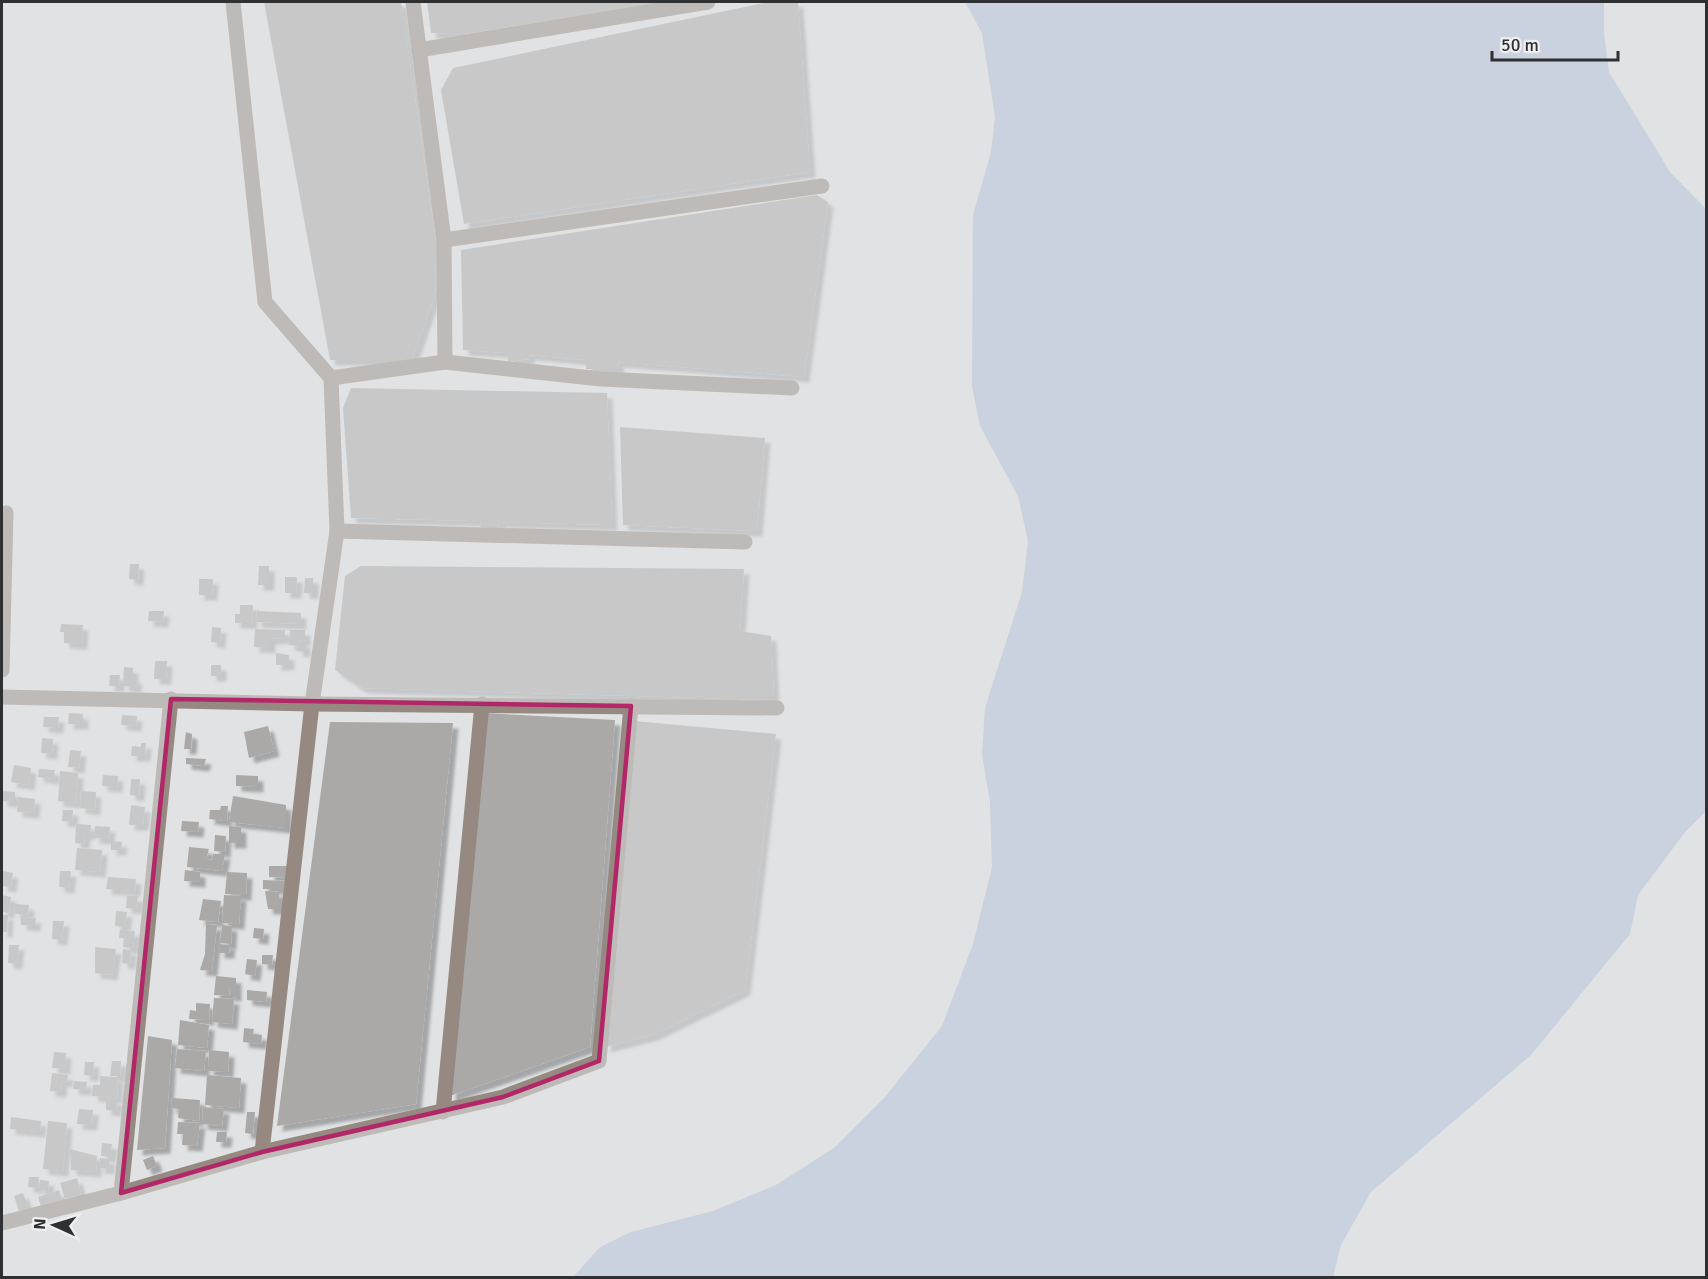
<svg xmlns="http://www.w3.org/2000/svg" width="1708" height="1279" viewBox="0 0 1708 1279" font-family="Signika,sans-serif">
<defs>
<filter id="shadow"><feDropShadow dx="5.5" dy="5.5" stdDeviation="1.5" flood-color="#0004"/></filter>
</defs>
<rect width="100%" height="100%" fill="#e0e2e4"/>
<path fill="#aebed8" d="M965 2H1604V33L1609 72 1670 172 1706 209V811L1685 832 1638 895 1630 934 1531 1055 1371 1192 1341 1245 1333 1277H573L600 1247 631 1232 713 1211 776 1185 834 1148 885 1097 942 1026 973 944 992 867 990 802 982 754 985 708 1022 592 1028 541 1018 496 980 426 972 386 973 215 991 152 995 117 982 33Z"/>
<g fill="#aba9a7" filter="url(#shadow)">
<path d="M264 2H401L436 242 435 294 412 360H330Z"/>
<path d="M427 2H660L661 3 464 34 431 33Z"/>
<path d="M769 2H798L810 172 464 224 441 90 453 68Z"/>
<path d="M817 195 828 202 804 377 618 362 619 369H586V360L529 355V359L508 362V353L463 350 461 250Z"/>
<path d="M351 388 607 393 612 525 500 522 498 529 480 527 481 521 351 518 343 408Z"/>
<path d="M620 427 765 438 757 531 623 525Z"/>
<path d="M130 564H139L138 580 129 579Z"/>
<path d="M259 566H269V585H258Z"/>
<path d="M361 566 744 569 740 631 771 636 774 700 362 688 335 670 345 576Z"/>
<path d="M285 577H297L296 593H285Z"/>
<path d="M305 578H313V594L304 593Z"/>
<path d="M199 579H213L212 595H199Z"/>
<path d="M240 605H253L252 623H235V614H240Z"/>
<path d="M149 611H164L163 622 148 621Z"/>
<path d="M257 611 301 613V624L256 622Z"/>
<path d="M61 624 83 625 82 644 64 643V632H60Z"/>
<path d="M212 627 221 628 220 643 211 642Z"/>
<path d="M255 629 285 630V638L270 639V648L254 647Z"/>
<path d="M290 630H305V640L297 642H305V652L297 651 298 646 289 645Z"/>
<path d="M276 653 289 655V665H276Z"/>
<path d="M155 661H167L166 679H154Z"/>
<rect x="211" y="665" width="10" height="11"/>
<path d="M124 667 133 668V678L137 679 136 687 123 686Z"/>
<path d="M110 675H120L119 686H109Z"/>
<path d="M69 713 83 714V724H68Z"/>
<path d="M484 713 615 720 590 1047 450 1096Z"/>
<path d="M122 715 137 716 136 726 121 725Z"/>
<path d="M44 717H59L58 728 43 727Z"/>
<path d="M634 721 776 734 745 990 653 1035 605 1047Z"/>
<path d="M330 722 453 723 416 1104 277 1126Z"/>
<path d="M268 726 274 751 249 758 244 732Z"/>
<path d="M186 732 192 734 191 749H184Z"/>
<path d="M42 738 53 739 52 754 41 753Z"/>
<path d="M141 743H146L145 756H131L132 746 141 747Z"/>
<path d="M70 750 81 751 79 768 68 767Z"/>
<path d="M186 758 206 759 204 766 186 764Z"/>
<path d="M14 765 31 768 29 785 11 782Z"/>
<path d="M39 769 55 770 54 779 38 777Z"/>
<path d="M60 771 78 773 76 803 58 801Z"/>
<path d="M103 775 118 776 117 787 102 786Z"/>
<path d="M236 775 258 776V787L236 786Z"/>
<path d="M131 779H140L139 796 130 795Z"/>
<path d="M2 791 15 792V802L2 801Z"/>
<path d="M81 791 96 792 95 810 80 808Z"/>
<path d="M233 796 286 805V828L229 822Z"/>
<path d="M18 797 35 799 34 813 17 812Z"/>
<path d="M131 805 145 807 143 825H129Z"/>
<path d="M221 806H228L227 821 209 819 210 810H220Z"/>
<path d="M63 810H73L72 822 62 821Z"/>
<path d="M182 821 199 822 198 832 181 831Z"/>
<path d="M76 824 91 825 90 834H85L84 844 75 843Z"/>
<path d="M95 826 110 827 109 839 94 838Z"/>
<path d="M229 826 241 827V843H229Z"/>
<path d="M215 835 226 836 225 852 214 851Z"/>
<path d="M111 841 122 842 121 850H111Z"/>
<path d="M189 847 209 849 206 859 212 860 213 854H225L222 871 187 867Z"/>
<path d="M77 848 102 850 100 872 75 870Z"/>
<path d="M269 866H292V878L269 877Z"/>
<path d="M185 870 200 872V882L184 881Z"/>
<path d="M3 871 13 873 11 887 2 886Z"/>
<path d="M60 871H71L69 888 59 887Z"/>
<path d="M227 872 247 873 246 895 225 894Z"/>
<path d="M108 877 136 879 135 891 106 889Z"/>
<path d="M263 880 286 881V889H263Z"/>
<path d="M265 891 279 892V909H268Z"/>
<path d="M2 895 11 897 9 913 2 912Z"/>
<path d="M224 895 241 896 239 924 222 923Z"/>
<path d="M127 896H138L136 909 126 908Z"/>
<path d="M203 899 221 901 218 922 199 920Z"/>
<path d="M15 904 29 905 28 915 15 914Z"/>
<path d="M116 911 127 912 125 927 115 926Z"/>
<path d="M2 915H8L7 932H2Z"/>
<path d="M21 917 36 918 35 926 21 925Z"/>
<path d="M53 921H64L62 940 52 939Z"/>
<path d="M206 924 217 925 212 971 200 970 205 954Z"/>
<path d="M222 925 232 926 231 944 220 943Z"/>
<path d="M254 928 264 929 263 939 253 938Z"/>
<path d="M120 930 135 931 133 948 123 947 124 938H119Z"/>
<path d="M219 944 230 945 229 953H219Z"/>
<path d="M9 945H19L17 964 8 963Z"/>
<path d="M95 947 116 949 112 975 95 973Z"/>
<path d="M123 949 131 950 130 964 122 963Z"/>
<path d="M262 955H273L272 965 262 964Z"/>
<path d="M247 959 257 960 255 976 245 974Z"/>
<path d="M216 976 236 978V996H230V986L229 996 214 995Z"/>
<path d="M247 990 267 992 266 1002 247 1000Z"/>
<path d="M214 998 234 999 232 1024 212 1022Z"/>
<path d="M196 1003 210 1004 209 1020 189 1019 190 1010 196 1011Z"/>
<path d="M180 1020 209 1025 207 1048 178 1045Z"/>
<path d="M244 1028 254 1029 253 1034 262 1035 261 1044 243 1042Z"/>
<path d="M148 1036 172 1040 165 1148 137 1150Z"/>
<path d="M177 1049 206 1051 204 1071 175 1068Z"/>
<path d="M209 1050 229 1052 228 1072 208 1071Z"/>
<path d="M54 1052 66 1053 65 1069 52 1068Z"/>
<path d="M112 1061H121L120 1076H110Z"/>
<path d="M85 1062H94L93 1076 84 1075Z"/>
<path d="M52 1073 68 1075 67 1082 62 1081 61 1092 50 1091Z"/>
<path d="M207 1075 241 1078 239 1108 205 1105Z"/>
<path d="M100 1076 118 1077 117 1098 92 1096 93 1085H100Z"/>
<path d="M74 1081 87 1082 86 1090 73 1089Z"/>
<path d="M172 1098 200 1100 199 1121 178 1118 179 1109 171 1108Z"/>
<path d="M106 1099 117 1100 116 1111 106 1110Z"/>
<path d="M203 1107 224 1109 222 1126 202 1124Z"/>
<path d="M79 1109 93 1110 92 1125 77 1124Z"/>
<path d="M247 1112H255L253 1134 245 1133Z"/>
<path d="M11 1117 41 1121 40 1132 10 1129Z"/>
<path d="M48 1121 67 1123 63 1171 43 1169Z"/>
<path d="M178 1122 200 1123 197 1146 182 1145 183 1134H177Z"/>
<path d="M217 1132H227L226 1142H216Z"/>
<path d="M102 1143 112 1144 110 1157 101 1156Z"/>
<path d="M70 1149 97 1156 96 1172 71 1170Z"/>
<path d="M153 1156 157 1166 147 1170 143 1160Z"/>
<path d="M100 1158 110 1159 109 1169 99 1168Z"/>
<path d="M29 1177H39L38 1188 28 1187Z"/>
<path d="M77 1178 81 1194 65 1199 60 1183Z"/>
<path d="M40 1180 49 1181 48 1191 39 1190Z"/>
<path d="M59 1190 63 1203 42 1210 38 1197Z"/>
<path d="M23 1193 28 1208 19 1211 14 1196Z"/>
</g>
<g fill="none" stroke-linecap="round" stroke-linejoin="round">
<g stroke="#958981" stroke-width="15">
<path d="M233 2 265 302 331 378 337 531 312 704 262 1152"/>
<path d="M413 2 444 240 445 362"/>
<path d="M419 50 708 2"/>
<path d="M444 240 822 186"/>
<path d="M331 378 445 362 601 379 792 388"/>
<path d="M337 531 745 542"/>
<path d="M2 670 6 513"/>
<path d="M2 697 312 704 777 708"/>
<path d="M443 1112 482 704"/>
<path d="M121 1193 171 699"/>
<path d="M2 1223 121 1193 262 1152 503 1097 599 1061 631 706"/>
</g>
</g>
<path d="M0 0H1708V1279H0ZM171 699 631 706 599 1061 503 1097 262 1152 121 1193Z" fill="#e0e2e4" fill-opacity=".55" fill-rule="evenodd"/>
<path fill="none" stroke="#b12767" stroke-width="4.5" stroke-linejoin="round" d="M171 699 631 706 599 1061 503 1097 262 1152 121 1193Z"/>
<rect width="1708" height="1279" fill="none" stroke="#2f3031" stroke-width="6"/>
<g transform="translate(54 1225) rotate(274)" stroke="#eeeff1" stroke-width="4.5" paint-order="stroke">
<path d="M0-4.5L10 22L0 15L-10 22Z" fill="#2f3031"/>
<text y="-9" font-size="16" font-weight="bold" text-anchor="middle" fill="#2f3031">N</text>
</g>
<path d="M1492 51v9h126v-9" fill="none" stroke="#2f3031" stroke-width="3"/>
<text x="1501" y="51" font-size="18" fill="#2f3031" stroke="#eeeff1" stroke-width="4.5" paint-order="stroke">50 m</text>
</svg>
